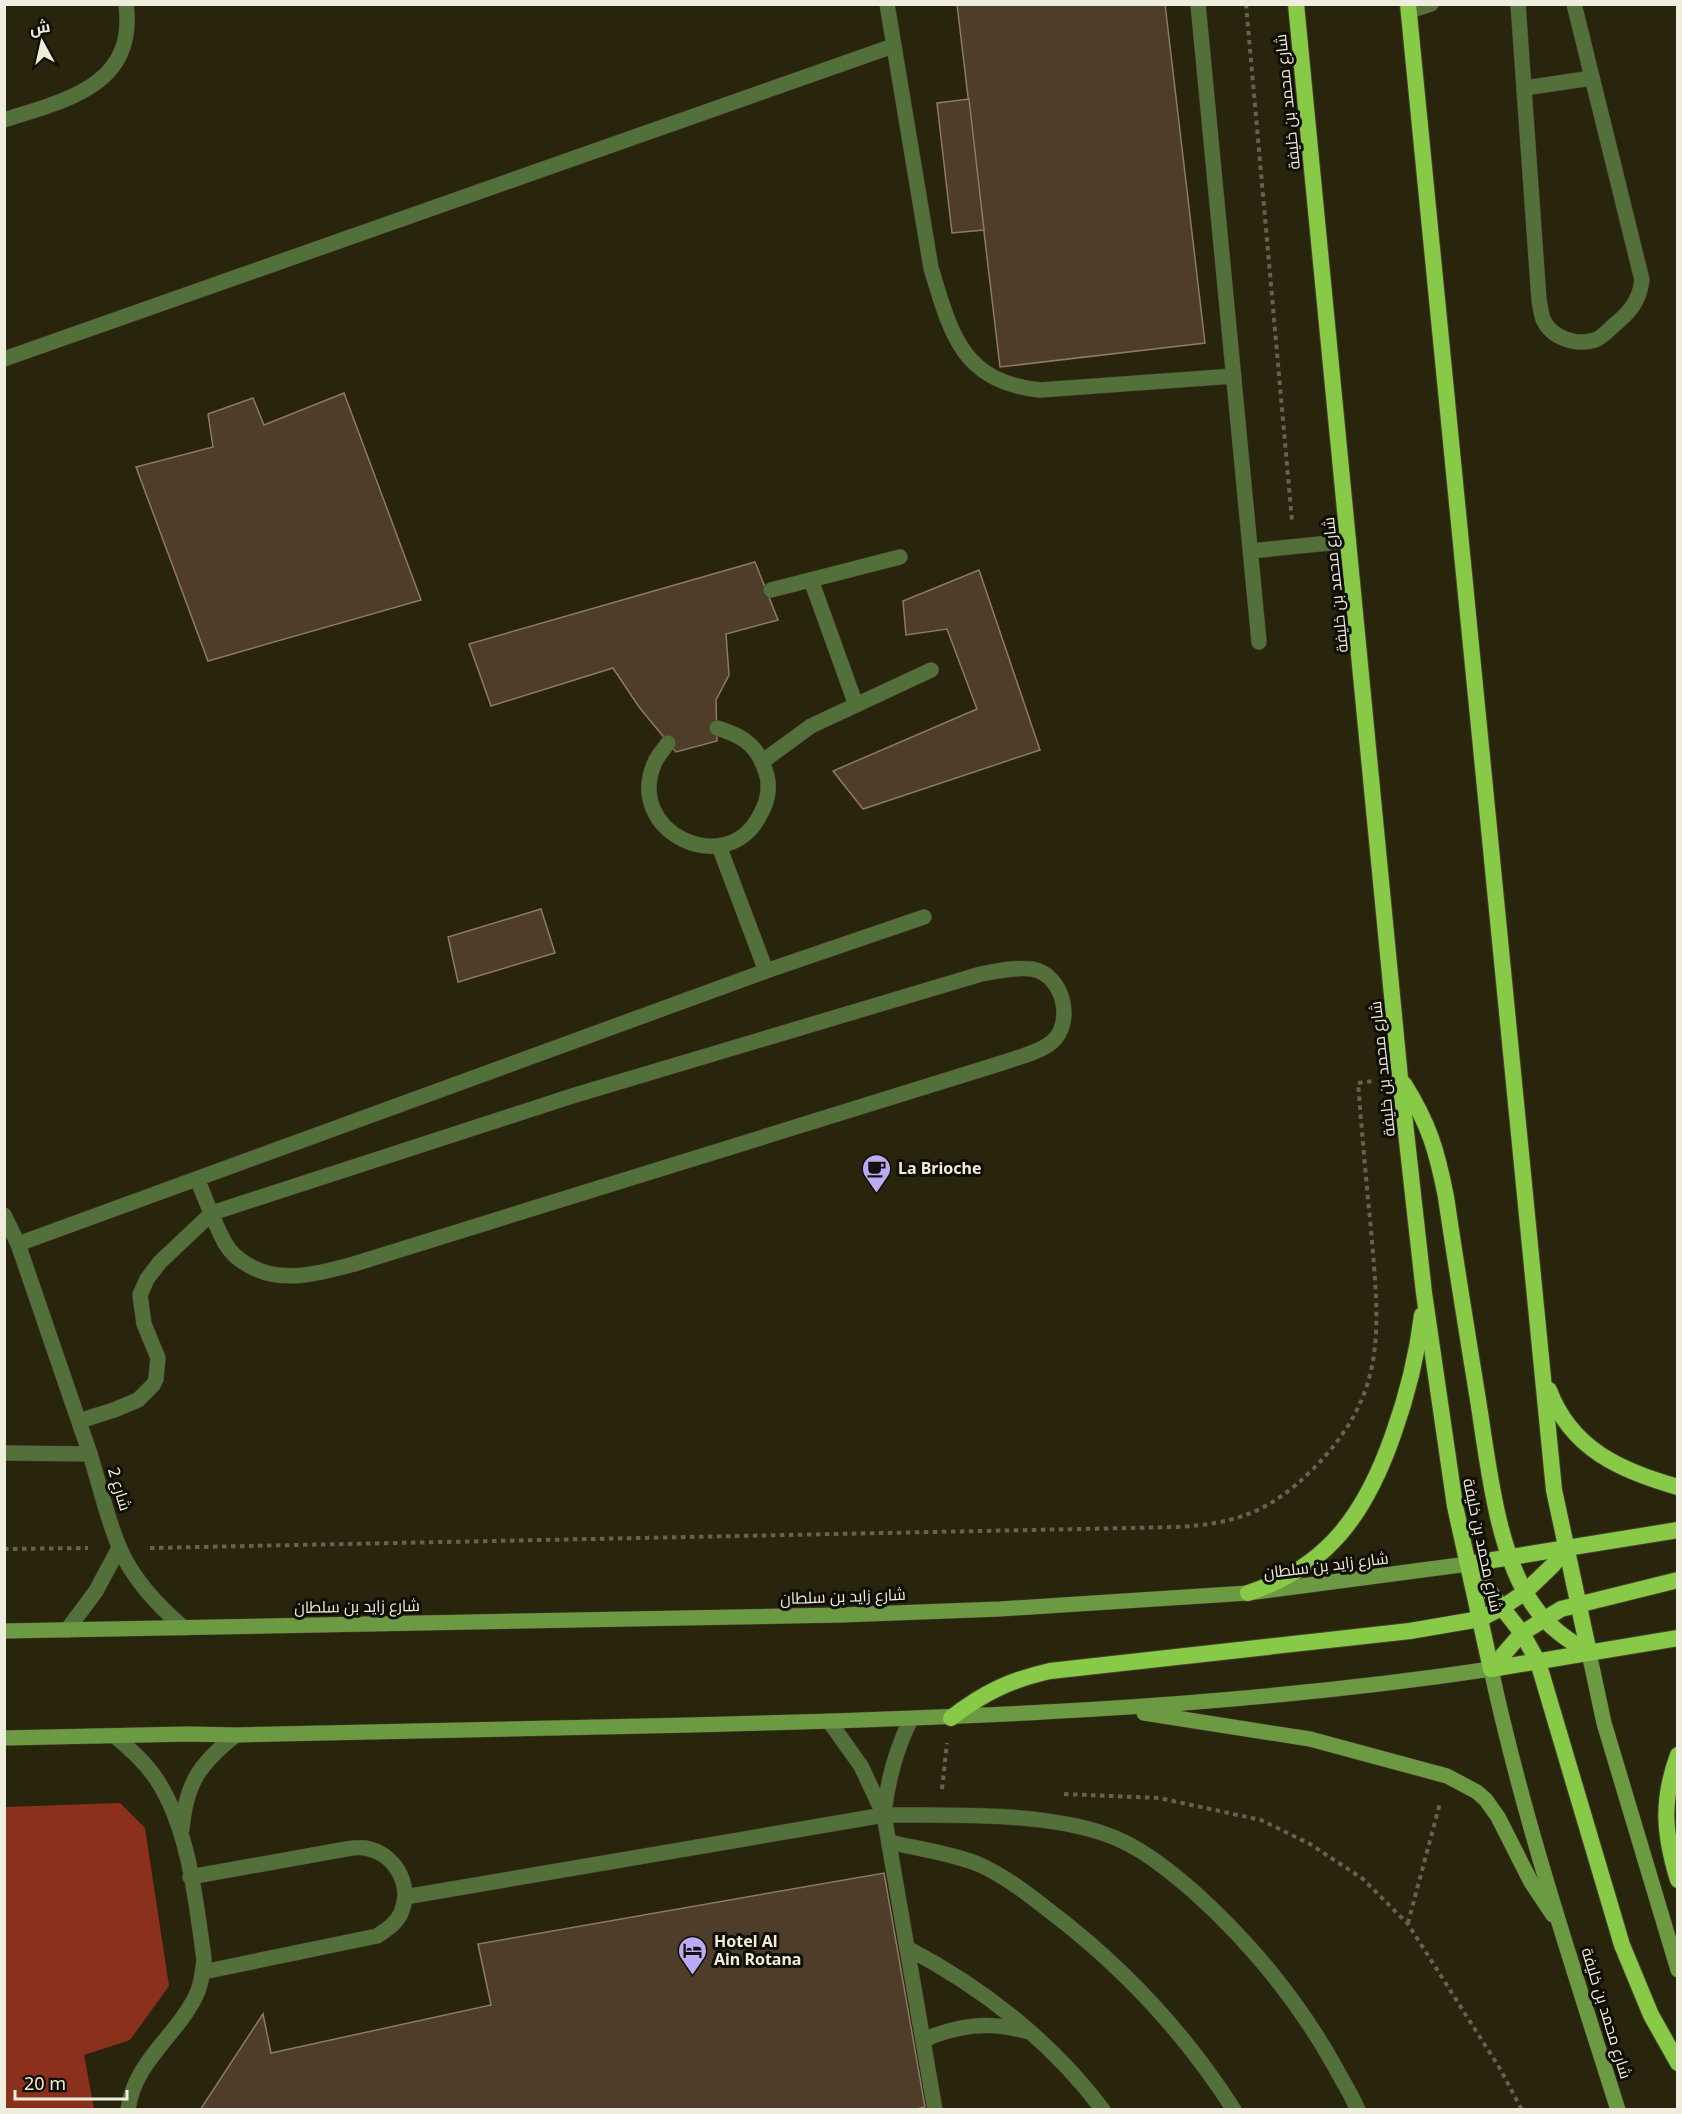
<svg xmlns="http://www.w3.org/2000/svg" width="1682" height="2114" viewBox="0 0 1682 2114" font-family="'Noto Sans',Cairo,sans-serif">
<rect width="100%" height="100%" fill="#29250d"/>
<path fill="#8b301d" d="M120 1803 145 1828 169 1986 130 2040 84 2055 94 2109H5V1807Z"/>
<g fill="#4f3d2a" stroke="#8d7965" stroke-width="1.5">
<path d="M957 4H1165L1205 343 1000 367Z"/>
<path d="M969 99 984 230 952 233 937 103Z"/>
<path d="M344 393 421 600 208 661 136 467 213 447 208 414 253 398 264 425Z"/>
<path d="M755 562 778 620 726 634 729 675 716 700 717 741 676 752 639 707 613 668 491 706 469 644Z"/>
<path d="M979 570 1040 750 863 809 833 771 977 709 947 629 906 635 903 601Z"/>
<path d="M541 909 555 953 458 982 448 937Z"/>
<path d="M884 1873 925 2107 913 2110H200L263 2014 271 2053 491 2005 478 1944Z"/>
</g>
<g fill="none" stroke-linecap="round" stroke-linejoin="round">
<defs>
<g id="service">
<path d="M1518 4 1539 300C1540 306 1541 313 1543 319 1551 338 1576 346 1595 340 1601 338 1608 331 1613 326 1630 312 1639 302 1642 280L1574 4"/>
<path d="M1409 11 1431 4"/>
<path d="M1524 88 1592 78"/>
<path d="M4 359 893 46"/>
<path d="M811 580 856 705"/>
<path d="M771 590 900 557"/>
<path d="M668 743C664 749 658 755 655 762 623 832 727 881 760 815 767 803 770 789 767 776 759 747 745 736 717 728"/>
<path d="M763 761 811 726 931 670"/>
<path d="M719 846 766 971"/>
<path d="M4 1215 18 1244 90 1454"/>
<path d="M18 1244 766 971 924 917"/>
<path d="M79 1421 114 1410 138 1400 153 1385 156 1379 158 1358 144 1324 140 1295 147 1279 160 1262 212 1213 572 1096 981 974C997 971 1015 967 1032 969 1063 974 1075 1022 1052 1042 1040 1052 1019 1057 1005 1062L354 1264C318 1273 282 1285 248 1265 239 1260 230 1252 225 1243 214 1223 206 1200 197 1179"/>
<path d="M829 1721 861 1766 884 1815 935 2110"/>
<path d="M116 1737C131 1750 146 1763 157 1780 189 1829 196 1902 204 1959 203 1969 202 1980 198 1991 180 2034 134 2060 128 2110"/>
<path d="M884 1812C888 1779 896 1749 911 1719"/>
<path d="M182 1829C186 1783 200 1763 236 1735"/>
<path d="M889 1842C919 1849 950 1853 978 1864 1005 1876 1028 1894 1051 1912 1123 1967 1185 2033 1234 2110"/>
<path d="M190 1877 346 1849C352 1848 359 1847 365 1848 395 1853 413 1885 401 1913 396 1924 386 1930 377 1936L203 1972"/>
<path d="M405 1897 884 1815C951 1815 1041 1812 1105 1834 1138 1845 1166 1868 1192 1890 1249 1941 1297 1999 1334 2065 1342 2080 1351 2094 1358 2110"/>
<path d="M907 1948C982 1987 1052 2042 1103 2110"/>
<path d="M923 2040C958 2025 989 2021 1025 2031"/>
</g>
<g id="minor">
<path d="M887 4 931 268C951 334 962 382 1040 390L1234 376"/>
<path d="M1198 4 1259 642"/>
<path d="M4 120C66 100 137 86 126 4"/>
<path d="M1251 551 1349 541"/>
<path d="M4 1453 90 1454C99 1483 108 1522 120 1549 134 1581 158 1606 184 1628"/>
<path d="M67 1630 96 1591 119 1548"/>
</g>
<g id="secondary">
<path d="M4 1631 841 1615 1000 1609 1248 1593 1468 1564"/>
<path d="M1589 1653 1604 1723 1678 1970"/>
<path d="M1144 1713 1310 1739 1447 1776 1477 1792 1486 1800 1498 1817 1531 1882 1553 1915"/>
<path d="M4 1738 188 1734 236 1735C388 1732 539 1728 691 1725 960 1718 1224 1709 1491 1669 1523 1818 1572 1964 1618 2110"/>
</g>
<g id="trunk">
<path d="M1296 4 1400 1078 1424 1293 1455 1506 1491 1669"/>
<path d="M1408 4 1554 1490 1589 1653"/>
<path d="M1404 1084C1429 1124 1437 1151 1446 1197 1456 1265 1467 1332 1478 1400 1488 1462 1497 1556 1534 1606 1548 1627 1568 1640 1589 1653"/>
<path d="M1549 1390C1571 1449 1621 1471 1678 1487"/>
<path d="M1468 1564 1678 1530"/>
<path d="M1471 1568 1522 1633 1538 1662 1622 1945 1651 2015 1678 2063"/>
<path d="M1248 1593C1329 1567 1366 1512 1393 1435 1407 1396 1417 1356 1422 1315"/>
<path d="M1491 1669 1522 1633 1561 1609 1678 1580"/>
<path d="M1491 1669 1678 1638"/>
<path d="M951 1718C983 1693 1010 1680 1050 1671L1410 1631 1480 1619 1503 1607 1525 1592 1553 1565 1566 1548"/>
<path d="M1678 1755C1661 1801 1664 1834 1678 1880"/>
</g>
</defs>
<use href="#service" stroke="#45412a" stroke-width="16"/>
<use href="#minor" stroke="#45412a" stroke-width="16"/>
<use href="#secondary" stroke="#45412a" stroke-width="16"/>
<use href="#trunk" stroke="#45412a" stroke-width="18"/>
<g stroke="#65624d" stroke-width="4" stroke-dasharray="4.5 4.5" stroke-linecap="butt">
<path d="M1246 4 1292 521"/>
<path d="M150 1548 1177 1527C1235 1524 1270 1512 1312 1470 1389 1393 1379 1329 1371 1229 1366 1180 1362 1132 1358 1083L1373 1081"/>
<path d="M4 1549 88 1548"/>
<path d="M942 1789 947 1743"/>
<path d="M1064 1794 1159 1798 1261 1820 1310 1844 1363 1879 1408 1924 1499 2067 1522 2110"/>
<path d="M1408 1923 1440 1803"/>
</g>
<use href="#service" stroke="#53703b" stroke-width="15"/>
<use href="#minor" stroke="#53703b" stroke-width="15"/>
<use href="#secondary" stroke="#6c9a43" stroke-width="15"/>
<use href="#trunk" stroke="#88c948" stroke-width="16"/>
</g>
<defs>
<symbol id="cafe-pin" viewBox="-11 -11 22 30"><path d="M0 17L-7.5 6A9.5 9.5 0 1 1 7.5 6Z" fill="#bcaaf5" stroke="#100e05"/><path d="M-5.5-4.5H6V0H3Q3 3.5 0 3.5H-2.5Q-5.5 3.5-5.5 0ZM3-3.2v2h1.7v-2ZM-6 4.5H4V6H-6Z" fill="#111"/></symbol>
<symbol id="hotel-pin" viewBox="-11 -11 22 30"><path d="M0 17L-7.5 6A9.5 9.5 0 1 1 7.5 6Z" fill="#bcaaf5" stroke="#100e05"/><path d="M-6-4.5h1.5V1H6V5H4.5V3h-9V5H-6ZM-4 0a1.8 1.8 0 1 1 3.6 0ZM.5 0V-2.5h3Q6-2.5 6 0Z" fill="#111"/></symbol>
</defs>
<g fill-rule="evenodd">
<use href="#cafe-pin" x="860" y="1152" width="33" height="45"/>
<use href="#hotel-pin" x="676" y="1934" width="33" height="45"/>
</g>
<g text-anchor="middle" stroke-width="6" stroke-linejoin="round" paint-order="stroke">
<g font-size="16" fill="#efedde" stroke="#100e05">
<text transform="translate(1287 102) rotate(-96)" y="6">شارع محمد بن خليفة</text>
<text transform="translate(1335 585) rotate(-96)" y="6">شارع محمد بن خليفة</text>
<text transform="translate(1382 1069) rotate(-96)" y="6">شارع محمد بن خليفة</text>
<text transform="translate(120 1489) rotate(73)" y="6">شارع 2</text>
<text transform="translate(1483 1545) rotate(78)" y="6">شارع محمد بن خليفة</text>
<text transform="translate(1326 1565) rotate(-7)" y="6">شارع زايد بن سلطان</text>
<text transform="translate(843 1596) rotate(-2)" y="6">شارع زايد بن سلطان</text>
<text transform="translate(357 1606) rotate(-1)" y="6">شارع زايد بن سلطان</text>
<text transform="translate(1607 2013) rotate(73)" y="6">شارع محمد بن خليفة</text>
</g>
<g font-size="16" font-weight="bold" fill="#efedde" stroke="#100e05" text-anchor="start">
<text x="898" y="1174">La Brioche</text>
<text x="714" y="1947">Hotel Al<tspan x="714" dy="18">Ain Rotana</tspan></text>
</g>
</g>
<rect width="1682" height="2114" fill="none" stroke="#efedde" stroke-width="12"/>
<g transform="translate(42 42) rotate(352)" stroke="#100e05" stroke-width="4.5" paint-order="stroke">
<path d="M0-4.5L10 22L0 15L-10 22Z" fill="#efedde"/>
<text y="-9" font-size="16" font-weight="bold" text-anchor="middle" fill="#efedde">ش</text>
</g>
<path d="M15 2090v9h112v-9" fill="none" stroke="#efedde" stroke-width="3"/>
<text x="24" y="2090" font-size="18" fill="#efedde" stroke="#100e05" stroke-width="4.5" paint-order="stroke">20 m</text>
</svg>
